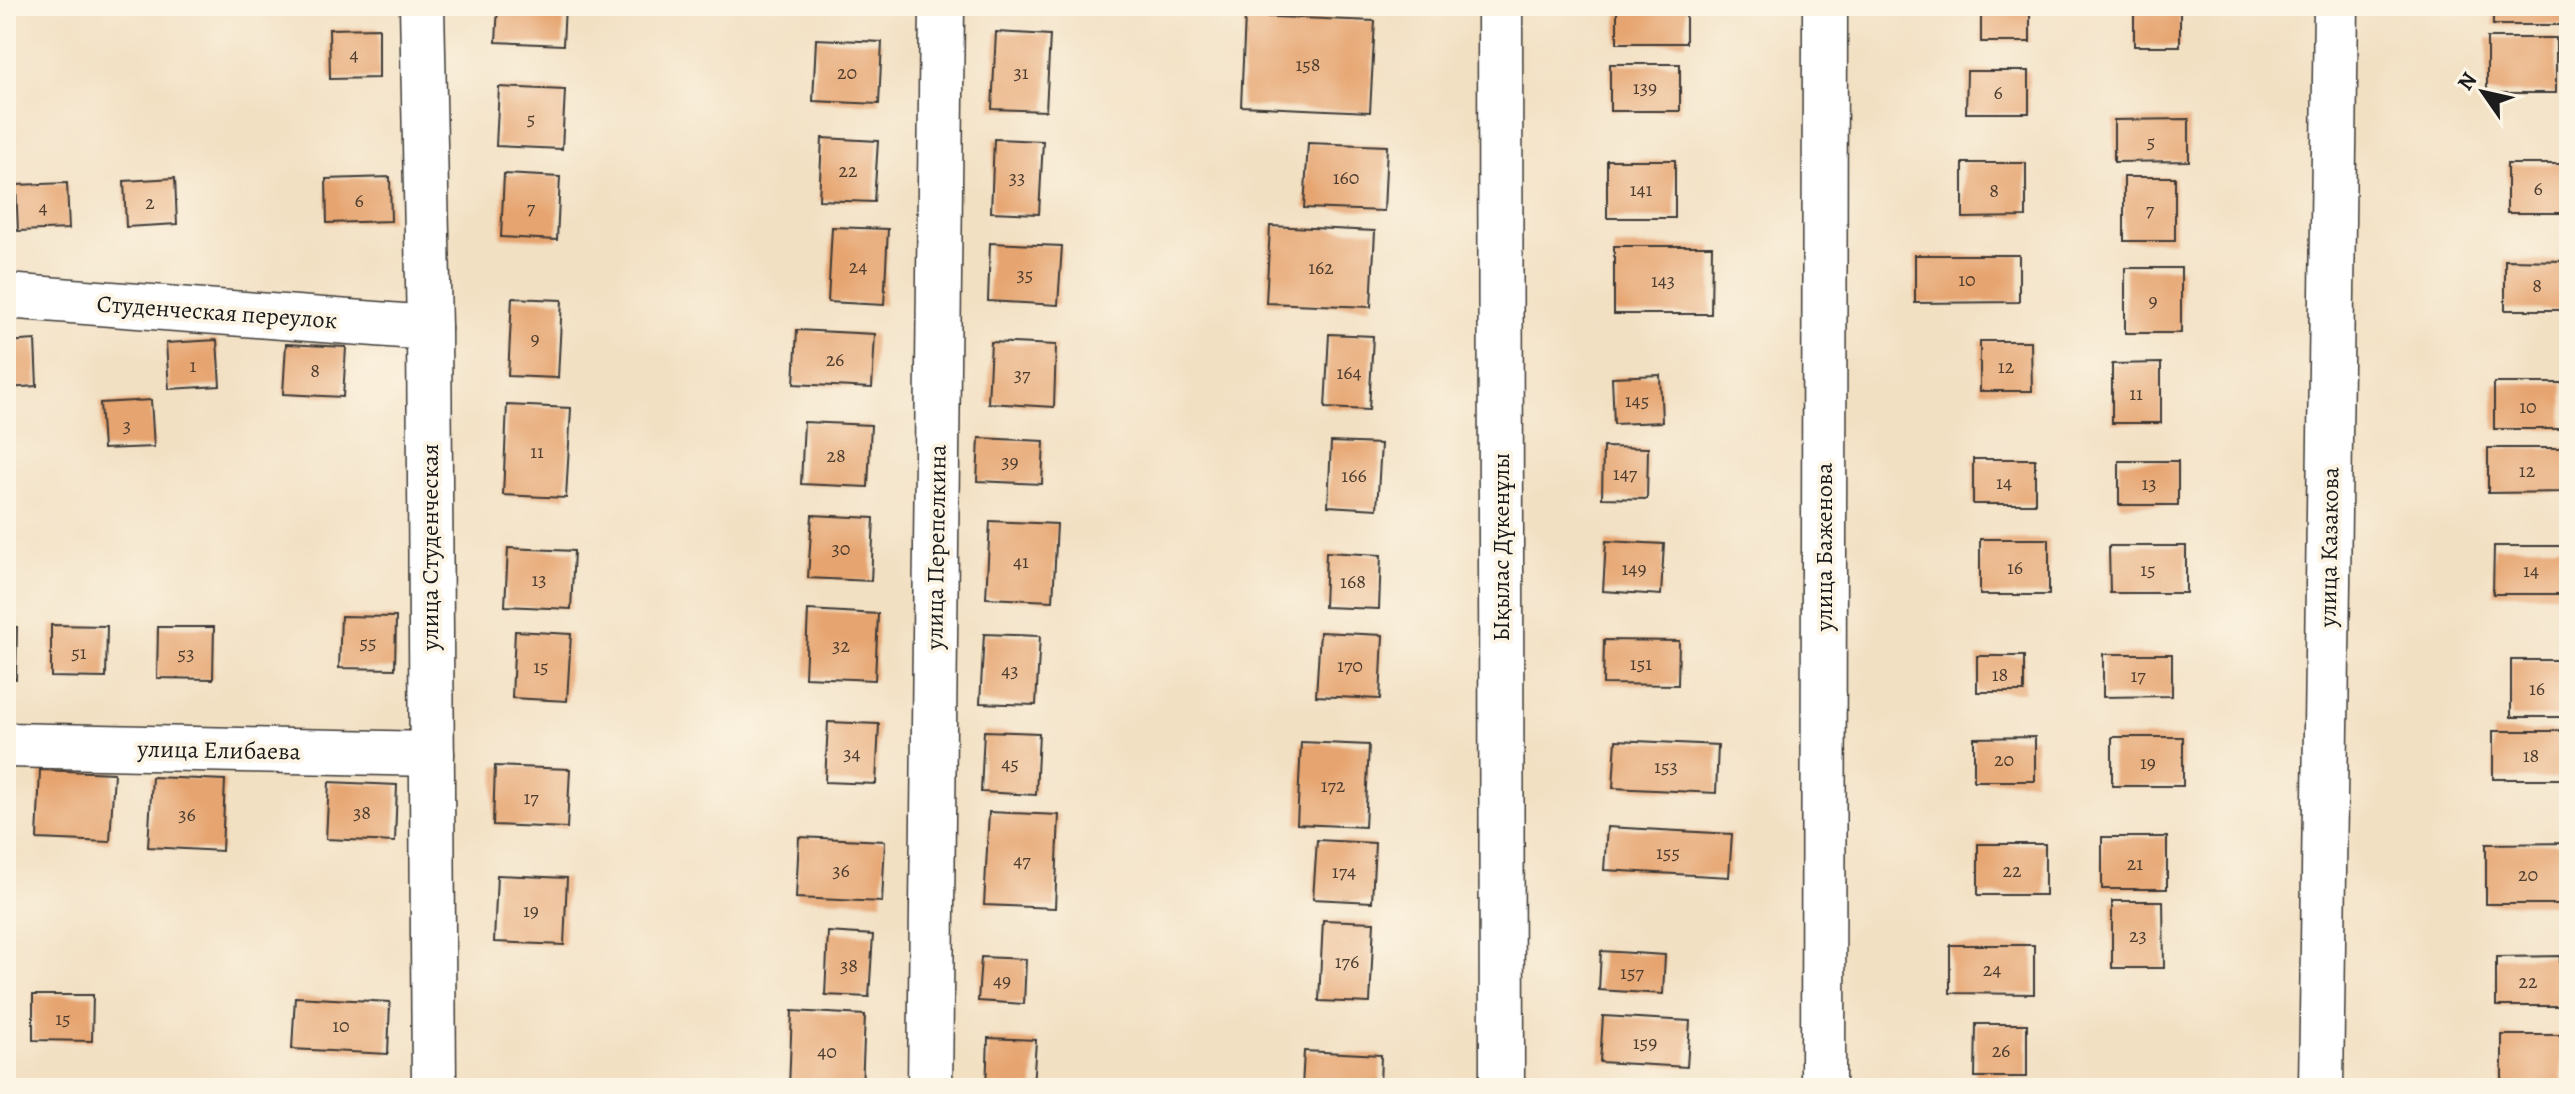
<svg xmlns="http://www.w3.org/2000/svg" width="2575" height="1094" viewBox="0 0 2575 1094" font-family="Alegreya,serif">
<rect width="100%" height="100%" fill="#fcf5e5"/>
<filter id="ink" filterUnits="userSpaceOnUse"><feTurbulence type="fractalNoise" baseFrequency=".0125" numOctaves="2"/><feDisplacementMap in="SourceGraphic" scale="16" xChannelSelector="R" yChannelSelector="G"/><feConvolveMatrix kernelMatrix="1 2 1 2 8 2 1 2 1" color-interpolation-filters="sRGB"/></filter>
<filter id="wash" filterUnits="userSpaceOnUse"><feTurbulence type="fractalNoise" baseFrequency=".006" numOctaves="4" result="noise"/><feDisplacementMap in="SourceGraphic" scale="32" xChannelSelector="R" yChannelSelector="G"/><feGaussianBlur stdDeviation="1.8" result="paint"/><feColorMatrix in="noise" values="0 0 0 0 0 0 0 0 0 0 0 0 0 0 0 0 0 1.4 0 .05"/><feComposite in="paint" operator="in"/></filter>
<g filter="url(#wash)">
<rect width="100%" height="100%" fill="#f2e0c3"/>
<g id="blocks">
<g fill="#e6a470">
<path d="M498 6H565L563 45 496 42Z"/>
<path d="M1313 6H1385L1384 12 1313 8Z"/>
<rect x="1617" y="6" width="69" height="37"/>
<rect x="1981" y="6" width="49" height="36"/>
<rect x="2134" y="6" width="46" height="40"/>
<rect x="2493" y="6" width="75" height="19"/>
<path d="M1245 16 1375 21 1370 112 1241 106Z"/>
<path d="M379 28V78L330 79 329 29Z"/>
<path d="M996 32 1050 35 1046 111 992 109Z"/>
<rect x="2487" y="38" width="69" height="55"/>
<path d="M816 39 882 42 879 104 813 101Z"/>
<rect x="1610" y="64" width="70" height="47"/>
<path d="M1967 71H2029V113H1966Z"/>
<path d="M499 87 565 90 562 149 496 146Z"/>
<path d="M2189 119V161L2114 162V120Z"/>
<path d="M822 138 878 141 874 202 819 200Z"/>
<path d="M994 139 1043 141 1039 214 991 212Z"/>
<path d="M1308 143 1387 146 1384 211 1304 208Z"/>
<rect x="1607" y="160" width="68" height="58"/>
<path d="M1963 163H2026V217L1963 218Z"/>
<rect x="2507" y="164" width="62" height="49"/>
<path d="M504 174 560 177 557 240 501 237Z"/>
<path d="M390 177 391 221 327 223 326 179Z"/>
<rect x="2124" y="177" width="51" height="64"/>
<path d="M175 178 177 224 126 227 124 181Z"/>
<path d="M67 183 69 229 18 231 16 185Z"/>
<path d="M1270 226 1375 231 1371 307 1266 303Z"/>
<path d="M832 227 888 229 884 305 828 302Z"/>
<path d="M990 243 1062 246 1058 305 988 301Z"/>
<path d="M1614 246H1712L1711 314H1614Z"/>
<path d="M1915 255H2019V302L1915 303Z"/>
<path d="M2505 260 2569 261V310H2505Z"/>
<rect x="2125" y="268" width="56" height="65"/>
<path d="M512 298 562 300 558 378 508 376Z"/>
<path d="M797 330 875 334 872 388 794 384Z"/>
<path d="M1329 334 1373 336 1369 410 1325 408Z"/>
<path d="M35 340 37 386 6 388V342Z"/>
<path d="M217 340 220 386 169 389 166 343Z"/>
<path d="M1980 341H2031L2032 391H1980Z"/>
<path d="M991 342 1056 345 1054 407 988 403Z"/>
<path d="M286 344 346 347 343 397 283 394Z"/>
<path d="M2161 363V423H2112V364Z"/>
<path d="M1660 375 1662 422 1614 424 1612 377Z"/>
<path d="M2494 383H2563L2562 429H2494Z"/>
<path d="M151 400 154 447 103 449 100 403Z"/>
<path d="M507 405 571 408 566 498 503 495Z"/>
<path d="M804 422 871 425 868 487 801 484Z"/>
<path d="M979 438 1044 441 1042 484 977 481Z"/>
<path d="M1331 442 1381 444 1377 509 1328 506Z"/>
<path d="M1603 447 1648 448 1647 499 1602 498Z"/>
<path d="M2488 448H2566V492L2488 493Z"/>
<rect x="1973" y="459" width="62" height="45"/>
<rect x="2119" y="461" width="59" height="44"/>
<path d="M812 515 874 518 871 581 808 578Z"/>
<path d="M990 521 1057 524 1053 601 986 598Z"/>
<rect x="1980" y="539" width="69" height="56"/>
<path d="M1606 541 1664 544 1661 595 1603 591Z"/>
<path d="M2109 546H2186V593H2110Z"/>
<path d="M2494 546H2569V594H2493Z"/>
<path d="M508 548 574 551 571 609 505 606Z"/>
<path d="M1326 552 1381 555 1379 609 1324 607Z"/>
<path d="M808 610 878 614 875 680 805 677Z"/>
<path d="M341 616 396 617 395 669 339 668Z"/>
<path d="M51 625 107 626 106 678 51 677Z"/>
<path d="M6 627H17L16 679 6 678Z"/>
<path d="M158 627H214L213 679 157 678Z"/>
<path d="M515 631 571 634 567 701 512 698Z"/>
<path d="M1320 632 1383 635 1380 699 1316 696Z"/>
<path d="M984 634 1040 636 1036 705 980 703Z"/>
<path d="M1604 640 1679 641 1678 685 1603 684Z"/>
<path d="M2103 654H2172V696L2103 697Z"/>
<rect x="1977" y="656" width="47" height="36"/>
<path d="M2511 660H2564L2563 717H2511Z"/>
<path d="M828 722 879 724 876 784 825 782Z"/>
<path d="M984 731 1039 733 1036 795 981 792Z"/>
<rect x="2493" y="731" width="76" height="48"/>
<path d="M2035 737V781H1974V738Z"/>
<rect x="2112" y="737" width="71" height="49"/>
<path d="M1616 740 1718 745 1716 793 1613 788Z"/>
<path d="M1301 742 1369 745 1365 827 1297 824Z"/>
<path d="M495 766 570 769 567 828 493 825Z"/>
<path d="M40 770 114 773 110 842 37 839Z"/>
<path d="M152 777 225 780 222 851 148 847Z"/>
<path d="M329 782 397 785 395 842 326 839Z"/>
<path d="M989 812 1059 815 1055 908 984 905Z"/>
<path d="M1607 827 1732 834 1729 877 1604 870Z"/>
<path d="M799 837 885 841 882 902 796 898Z"/>
<rect x="2102" y="837" width="65" height="52"/>
<path d="M1317 840 1375 843 1372 902 1313 899Z"/>
<path d="M2569 843V904H2486V844Z"/>
<rect x="1978" y="844" width="67" height="51"/>
<path d="M497 875 567 878 564 945 494 942Z"/>
<path d="M2112 901H2163L2164 968H2112Z"/>
<path d="M1323 920 1374 922 1370 1003 1319 1001Z"/>
<path d="M828 932 873 935 869 997 825 995Z"/>
<path d="M1950 945H2034V994L1950 993Z"/>
<path d="M1601 951 1665 955 1663 994 1599 990Z"/>
<path d="M2560 956V1006H2496V957Z"/>
<path d="M981 957 1026 959 1024 1004 978 1001Z"/>
<path d="M33 995H93L92 1041 33 1040Z"/>
<path d="M295 997 390 1002 388 1054 292 1049Z"/>
<path d="M792 1011 865 1015 862 1088H789Z"/>
<path d="M1603 1016 1690 1021 1687 1067 1600 1062Z"/>
<path d="M1976 1024H2027V1077H1975Z"/>
<rect x="2502" y="1035" width="60" height="52"/>
<path d="M988 1038 1036 1040 1033 1088H986Z"/>
<path d="M1304 1051 1381 1055 1380 1088H1302Z"/>
</g>
</g>
</g>
<g filter="url(#ink)">
<use href="#blocks" fill-opacity="0" stroke="#3c3935" stroke-width="2"/>
<g fill="none" stroke-linecap="round" stroke-linejoin="round">
<defs>
<g id="minor">
<path d="M422 6 429 328 434 1088"/>
<path d="M1500 6 1502 1088"/>
<path d="M6 296 429 328"/>
<path d="M6 745 432 754"/>
<path d="M930 1088 942 6"/>
<path d="M1823 1088 1825 6"/>
<path d="M2321 1088 2336 6"/>
</g>
</defs>
<use href="#minor" stroke="#3c3935" stroke-width="47"/>
<use href="#minor" stroke="#fff" stroke-width="44"/>
</g>
</g>
<g text-anchor="middle" stroke-width="8" stroke-linejoin="round" paint-order="stroke">
<g font-size="20" fill="#4e3e31">
<text x="354" y="61">4</text>
<text x="1308" y="71">158</text>
<text x="847" y="79">20</text>
<text x="1021" y="79">31</text>
<text x="1645" y="94">139</text>
<text x="1998" y="99">6</text>
<text x="531" y="125">5</text>
<text x="2151" y="148">5</text>
<text x="848" y="177">22</text>
<text x="1017" y="184">33</text>
<text x="1346" y="184">160</text>
<text x="2538" y="195">6</text>
<text x="1641" y="196">141</text>
<text x="1994" y="197">8</text>
<text x="359" y="207">6</text>
<text x="150" y="209">2</text>
<text x="43" y="214">4</text>
<text x="531" y="214">7</text>
<text x="2150" y="216">7</text>
<text x="858" y="273">24</text>
<text x="1321" y="274">162</text>
<text x="1025" y="281">35</text>
<text x="1967" y="286">10</text>
<text x="1663" y="287">143</text>
<text x="2537" y="292">8</text>
<text x="2153" y="307">9</text>
<text x="535" y="345">9</text>
<text x="835" y="366">26</text>
<text x="193" y="372">1</text>
<text x="2006" y="373">12</text>
<text x="315" y="377">8</text>
<text x="1349" y="379">164</text>
<text x="1022" y="381">37</text>
<text x="2136" y="400">11</text>
<text x="1637" y="407">145</text>
<text x="2528" y="413">10</text>
<text x="127" y="432">3</text>
<text x="537" y="458">11</text>
<text x="836" y="462">28</text>
<text x="1010" y="468">39</text>
<text x="2527" y="477">12</text>
<text x="1625" y="480">147</text>
<text x="1354" y="482">166</text>
<text x="2004" y="489">14</text>
<text x="2149" y="490">13</text>
<text x="841" y="555">30</text>
<text x="1021" y="568">41</text>
<text x="2015" y="574">16</text>
<text x="1634" y="575">149</text>
<text x="2148" y="576">15</text>
<text x="2531" y="577">14</text>
<text x="539" y="586">13</text>
<text x="1353" y="588">168</text>
<text x="368" y="649">55</text>
<text x="841" y="652">32</text>
<text x="79" y="659">51</text>
<text x="186" y="660">53</text>
<text x="1641" y="670">151</text>
<text x="1350" y="672">170</text>
<text x="541" y="673">15</text>
<text x="1010" y="677">43</text>
<text x="2000" y="681">18</text>
<text x="2138" y="682">17</text>
<text x="2537" y="695">16</text>
<text x="852" y="760">34</text>
<text x="2531" y="762">18</text>
<text x="2004" y="766">20</text>
<text x="2148" y="769">19</text>
<text x="1010" y="770">45</text>
<text x="1666" y="773">153</text>
<text x="1333" y="792">172</text>
<text x="531" y="804">17</text>
<text x="362" y="819">38</text>
<text x="187" y="821">36</text>
<text x="1668" y="859">155</text>
<text x="1022" y="867">47</text>
<text x="2135" y="870">21</text>
<text x="841" y="877">36</text>
<text x="2012" y="877">22</text>
<text x="1344" y="878">174</text>
<text x="2528" y="881">20</text>
<text x="531" y="917">19</text>
<text x="2138" y="942">23</text>
<text x="1347" y="968">176</text>
<text x="849" y="972">38</text>
<text x="1992" y="976">24</text>
<text x="1632" y="979">157</text>
<text x="1002" y="987">49</text>
<text x="2528" y="988">22</text>
<text x="63" y="1025">15</text>
<text x="341" y="1032">10</text>
<text x="1645" y="1049">159</text>
<text x="2001" y="1057">26</text>
<text x="827" y="1058">40</text>
</g>
<g font-size="24" fill="#1c1c1c" stroke="#fcf5e5">
<text transform="translate(217 312) rotate(4)" y="8">Студенческая переулок</text>
<text transform="translate(430 547) rotate(-90)" y="8">улица Студенческая</text>
<text transform="translate(936 547) rotate(-89)" y="8">улица Перепелкина</text>
<text transform="translate(1501 547) rotate(-90)" y="8">Ықылас Дүкенұлы</text>
<text transform="translate(1824 547) rotate(-90)" y="8">улица Баженова</text>
<text transform="translate(2329 547) rotate(-89)" y="8">улица Казакова</text>
<text transform="translate(219 750) rotate(1)" y="8">улица Елибаева</text>
</g>
</g>
<rect width="2575" height="1094" fill="none" stroke="#fcf5e5" stroke-width="32"/>
<g transform="translate(2483 92) rotate(304)" stroke="#fcf5e5" stroke-width="6" paint-order="stroke">
<path d="M0-6L14 30L0 20L-14 30Z" fill="#1c1c1c"/>
<text y="-12" font-size="22" font-weight="bold" text-anchor="middle" fill="#1c1c1c">N</text>
</g>
</svg>
